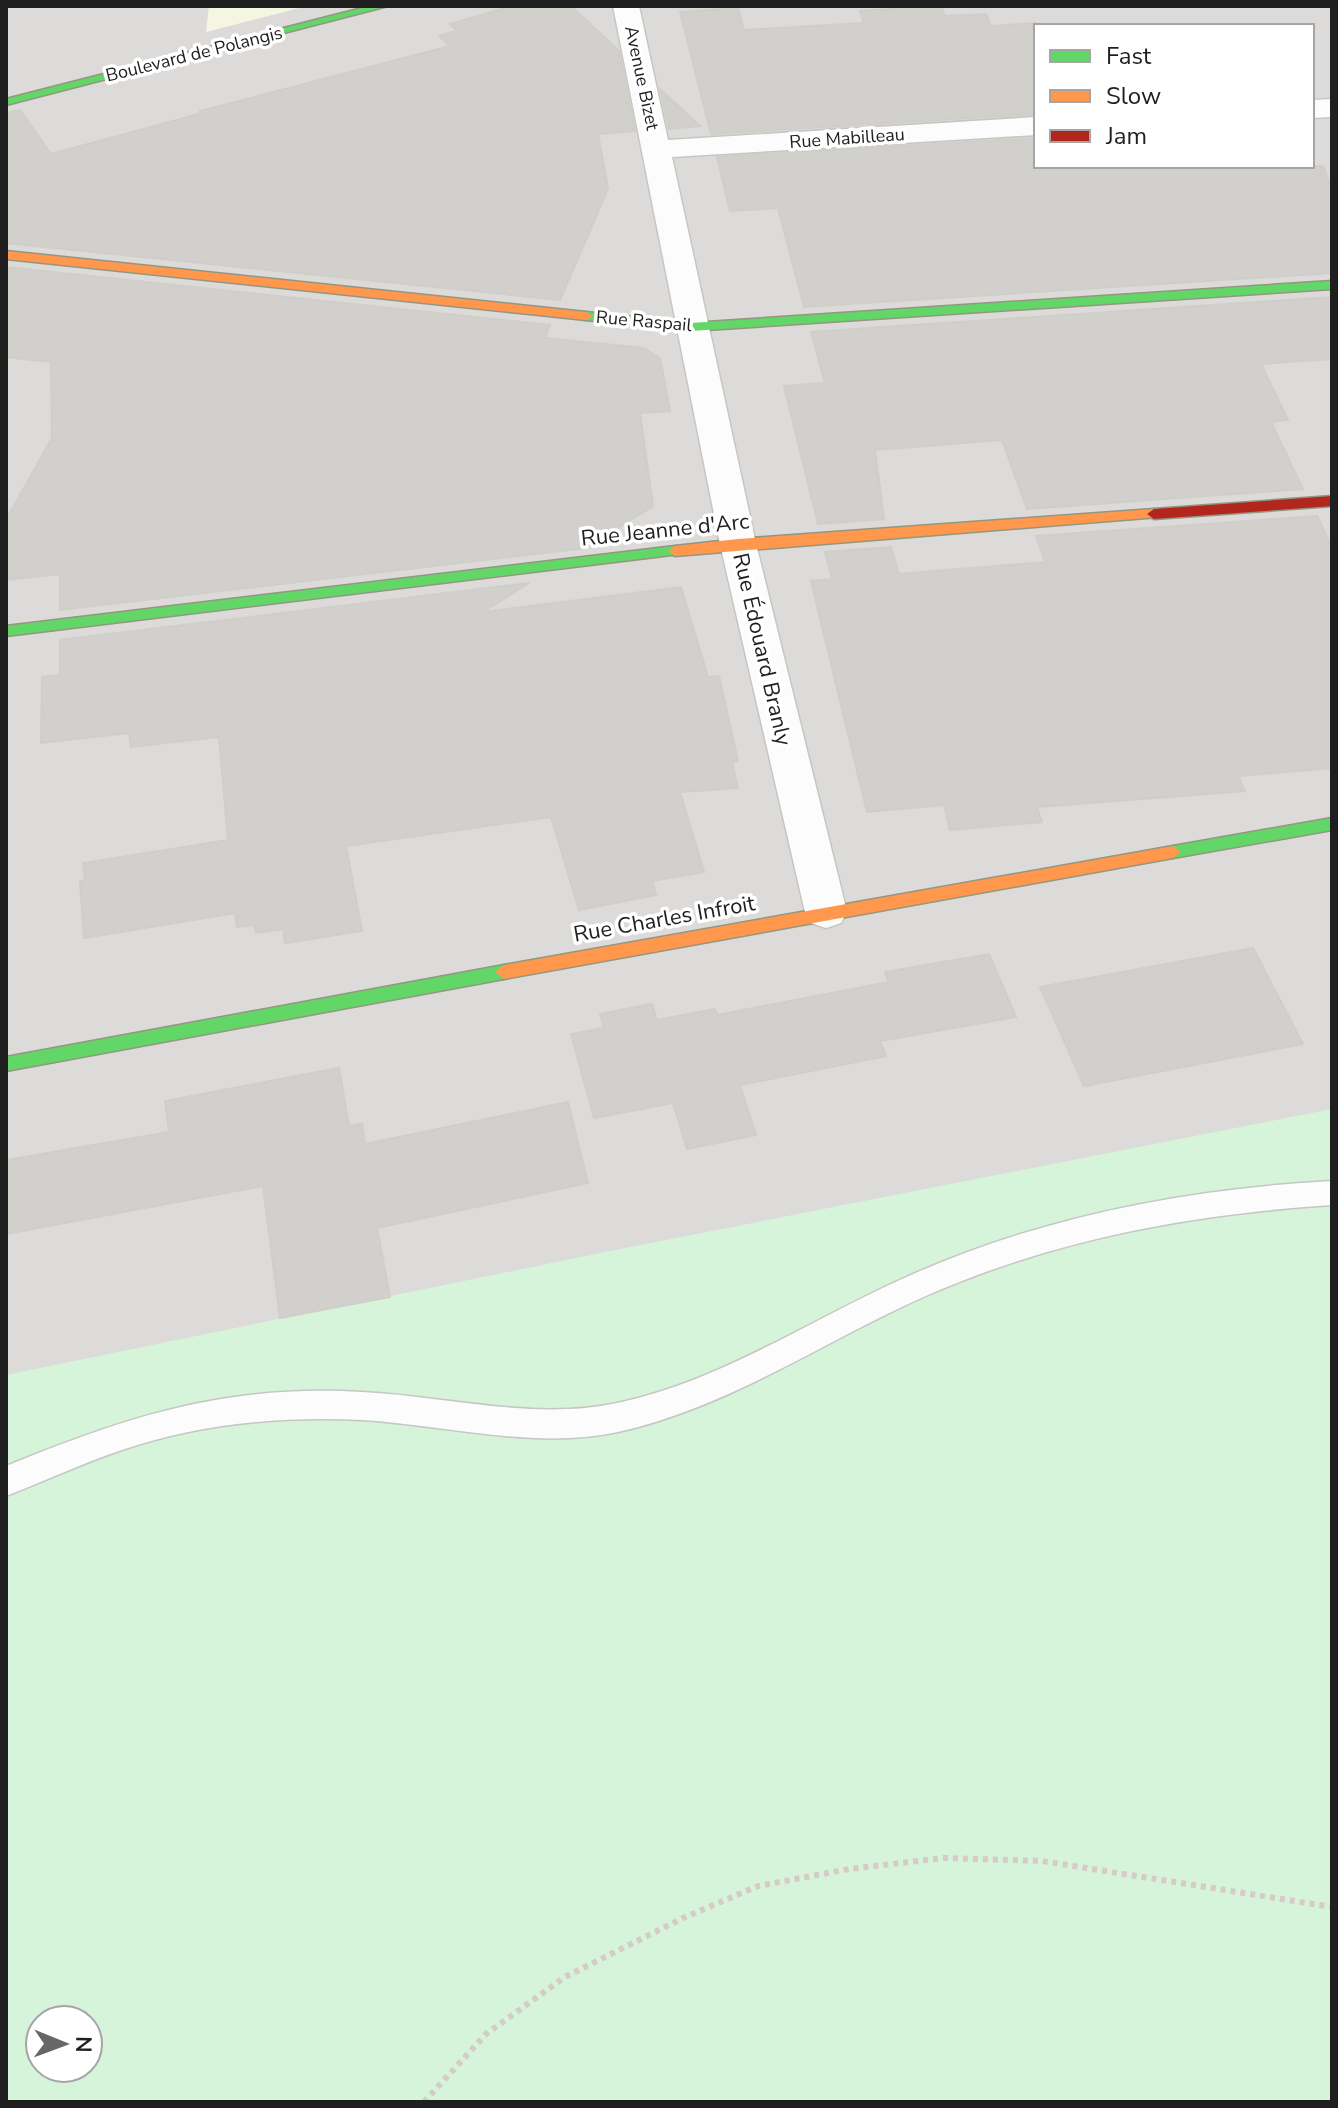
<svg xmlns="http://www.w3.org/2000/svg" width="1338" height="2108" viewBox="0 0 1338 2108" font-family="'Nunito Sans',sans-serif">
<rect width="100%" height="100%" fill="#edece8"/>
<path fill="#dcdbd9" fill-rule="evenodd" d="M6 6H1332V2102H6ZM1036 26H1312V166H1036ZM40 2020H88V2068H40Z"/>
<path fill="#f5f6e2" d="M209 6H307L206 32Z"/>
<path fill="#d5f4d9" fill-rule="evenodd" d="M1332 1109V2102H6V1375L605 1252ZM40 2020H88V2068H40Z"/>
<g fill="#d2d0cc" stroke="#d0cec9" stroke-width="2">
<path d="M512 6H571L619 51 635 131 598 134 608 189 560 300 6 243V113L20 110 51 154 199 114 200 111 450 46 439 36 457 31 450 24Z"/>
<path d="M941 6 945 16 986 14 991 26 1036 23V114L711 134 680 12 738 8 744 30 864 23 860 11Z"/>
<path d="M660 89 700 126 669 129Z"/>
<path d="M1036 138V166H1323L1332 190V273L804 307 778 208 730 211 717 157Z"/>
<path d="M6 267 550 325 545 338 644 348 660 358 670 411 640 413 653 506 586 548 60 610V574L6 580V520L52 438 51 362 6 357Z"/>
<path d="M1332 297V359L1261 364 1288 420 1271 422 1303 489 1027 509 1002 440 875 450 884 519 818 524 784 386 825 383 811 332Z"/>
<path d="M1317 516 1332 548V768L1238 776 1245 791 1037 807 1042 822 950 830 944 805 867 812 811 581 832 579 825 552 891 547 899 574 1045 562 1036 536Z"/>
<path d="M529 583 483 612 681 587 708 677 719 676 738 761 732 762 738 788 680 792 704 872 652 881 656 895 579 910 551 817 346 846 362 931 285 943 283 929 256 933 254 925 237 927 235 913 84 938 80 881 85 880 83 863 228 840 219 737 131 747 129 733 41 743 42 677 60 675V640Z"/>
<path d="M1253 948 1303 1044 1084 1086 1040 987Z"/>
<path d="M989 954 1016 1017 880 1041 886 1056 740 1085 756 1135 687 1149 673 1103 594 1118 571 1034 604 1028 600 1014 652 1004 657 1020 715 1009 717 1015 889 982 885 972Z"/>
<path d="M339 1068 349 1126 362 1124 365 1144 568 1102 588 1183 377 1228 390 1297 280 1318 263 1186 6 1234V1160L169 1132 165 1101Z"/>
</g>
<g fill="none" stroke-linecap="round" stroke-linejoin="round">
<defs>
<path id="lane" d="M1332 1181V1205C1192 1214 1056 1239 928 1295 823 1341 731 1407 618 1432 535 1450 445 1425 362 1420 281 1416 199 1424 122 1450 83 1463 45 1481 6 1496V1466C128 1416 228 1384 362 1392 445 1396 535 1421 617 1403 720 1381 807 1322 902 1279 1038 1217 1184 1189 1332 1181Z"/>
<g id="street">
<path d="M613 6H639L668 140 1036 117V135L672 157 756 544 847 912 841 923 826 928 811 923 805 912 720 544Z"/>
<path d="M1332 99V117L1312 118V100Z"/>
</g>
<g id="fast">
<path d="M370 6H388L6 105V99Z"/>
<path d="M1332 281V289L691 331 586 320 579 316 586 312 691 323Z"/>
<path d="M675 546 680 548V554L6 636V626Z"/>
<path d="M1332 818V830L1173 858 1165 852 1173 846Z"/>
<path d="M504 965 513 972 504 979 6 1071V1057Z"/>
</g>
<g id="slow">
<path d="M6 251 586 312 593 316 586 320 6 259Z"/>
<path d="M1154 509 1161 514 1159 517 675 556 668 551 675 546 738 539Z"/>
<path d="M1173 846 1181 852 1173 858 504 979 495 972 504 965Z"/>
</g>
<path id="jam" d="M1332 496V506L1154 519 1147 514 1154 509Z"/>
</defs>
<use href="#lane" stroke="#c6c6c4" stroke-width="3"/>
<use href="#street" stroke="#c6c6c4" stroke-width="3"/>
<use href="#fast" stroke="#939780" stroke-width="3"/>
<use href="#slow" stroke="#939780" stroke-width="3"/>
<use href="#jam" stroke="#939780" stroke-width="3"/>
<path stroke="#d6cbc7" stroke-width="6" stroke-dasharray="5 5" stroke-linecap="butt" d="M424 2102 486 2034 565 1977 683 1918 758 1886 849 1869 944 1858 1042 1861 1332 1907"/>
<use href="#lane" fill="#fcfcfc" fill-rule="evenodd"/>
<use href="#street" fill="#fcfcfc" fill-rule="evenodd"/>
<use href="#fast" fill="#63d668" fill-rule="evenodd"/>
<use href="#slow" fill="#ff974d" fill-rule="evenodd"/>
<use href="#jam" fill="#b3261e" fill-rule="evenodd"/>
</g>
<g text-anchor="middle" stroke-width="7" stroke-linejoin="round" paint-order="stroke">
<g font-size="18" fill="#1f1f1f" stroke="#fff">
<text transform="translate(194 54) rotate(-14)" y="6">Boulevard de Polangis</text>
<text transform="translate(642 78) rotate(78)" y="6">Avenue Bizet</text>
<text transform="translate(847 138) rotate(-4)" y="6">Rue Mabilleau</text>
<text transform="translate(644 321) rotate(5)" y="6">Rue Raspail</text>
</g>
<g font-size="22" fill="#1f1f1f" stroke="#fff">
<text transform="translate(665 529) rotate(-6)" y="8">Rue Jeanne d'Arc</text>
<text transform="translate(763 649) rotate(77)" y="8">Rue Édouard Branly</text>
<text transform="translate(664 918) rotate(-10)" y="8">Rue Charles Infroit</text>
</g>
</g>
<rect width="1338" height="2108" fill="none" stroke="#1f1f1f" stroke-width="16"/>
<rect x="1034" y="24" width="280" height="144" fill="#ffffff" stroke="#a5a5a5" stroke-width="2"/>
<rect x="1050" y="50" width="40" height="12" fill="#63d668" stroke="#a5a5a5" stroke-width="2"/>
<text x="1106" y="64" font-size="24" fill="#1f1f1f">Fast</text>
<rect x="1050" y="90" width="40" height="12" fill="#ff974d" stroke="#a5a5a5" stroke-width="2"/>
<text x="1106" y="104" font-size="24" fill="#1f1f1f">Slow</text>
<rect x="1050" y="130" width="40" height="12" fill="#b3261e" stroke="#a5a5a5" stroke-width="2"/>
<text x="1106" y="144" font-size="24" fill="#1f1f1f">Jam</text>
<g transform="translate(64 2044) rotate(91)"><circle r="38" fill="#ffffff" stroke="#a5a5a5" stroke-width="2"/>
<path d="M0-6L14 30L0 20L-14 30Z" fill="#676765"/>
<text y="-12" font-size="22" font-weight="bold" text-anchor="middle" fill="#1f1f1f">N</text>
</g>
</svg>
